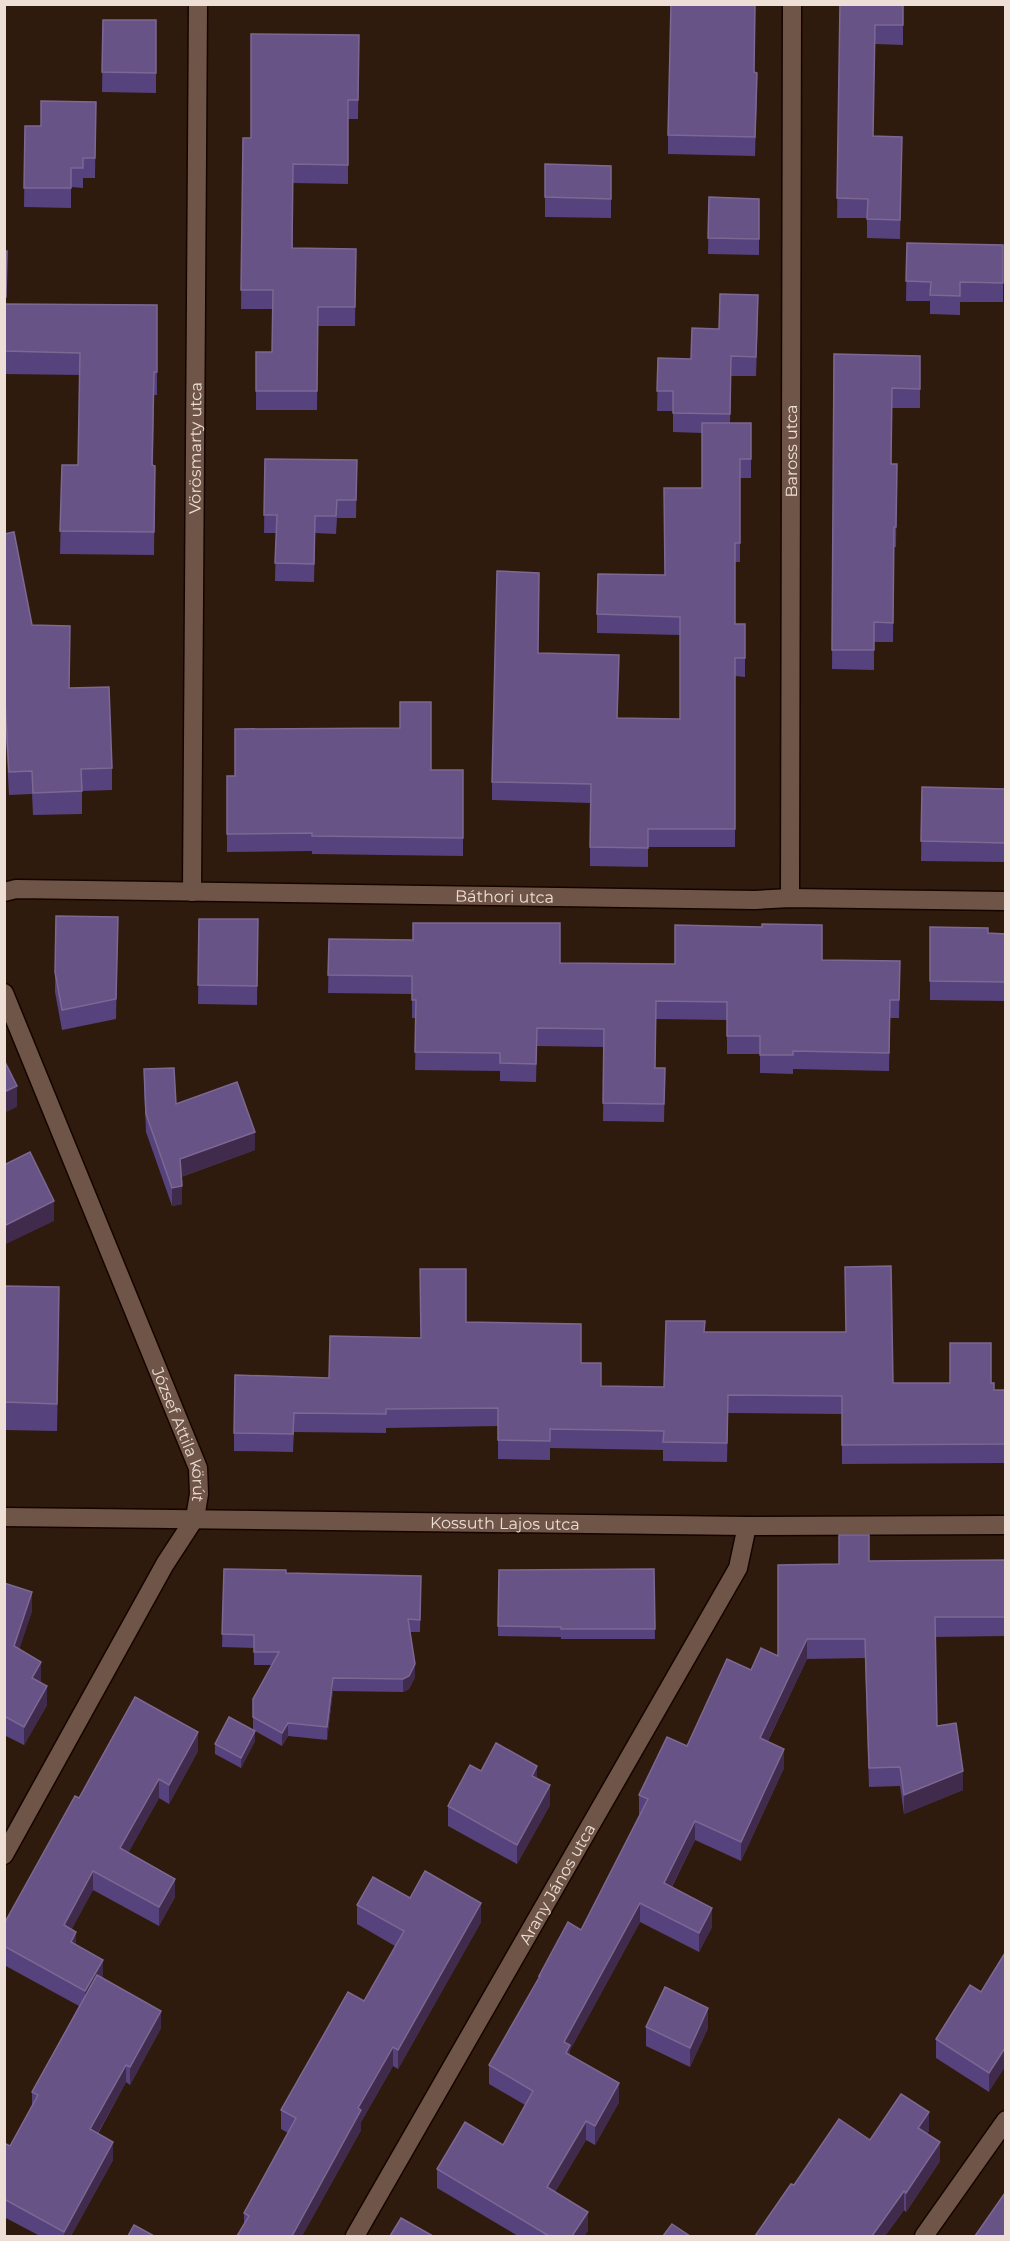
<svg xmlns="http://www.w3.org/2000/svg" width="1010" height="2241" viewBox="0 0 1010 2241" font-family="Montserrat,sans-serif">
<rect width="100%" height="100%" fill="#2f1a0e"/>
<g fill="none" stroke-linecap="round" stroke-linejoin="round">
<defs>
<g id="street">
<path id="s1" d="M4 892 16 889 755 900 790 898 1006 901"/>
<path id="s2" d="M192 892 198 4"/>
<path id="s3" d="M790 898 792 4"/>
<path id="s4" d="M4 993 198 1468 199 1494 195 1518 165 1564 4 1855"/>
<path id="s5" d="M4 1517 747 1526 1006 1525"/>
<path id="s6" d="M355 2236 738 1568 747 1526"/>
<path d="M924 2236 1006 2120"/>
</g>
</defs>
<use href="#street" stroke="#160400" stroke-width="21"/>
<use href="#street" stroke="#6f5547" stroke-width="18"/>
</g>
<g fill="#56427c">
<path d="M840 4H903V45L875 44 873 136 902 137 900 239 867 238V218H837Z"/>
<path d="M103 20H156V93L102 92Z"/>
<path d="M359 35 358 119H348V184L293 183V248L356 249 355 326H318L317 410H256V352H272V309H241L243 138H251Z"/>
<path d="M754 72 757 92 755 156 668 154V135Z"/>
<path d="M96 102 95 178H83V188L71 187V208L24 207 25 126H41Z"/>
<path d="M545 164 611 166V218L545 217Z"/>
<path d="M709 197 759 199V255L708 254Z"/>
<path d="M907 243 1003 245V302H960V315L930 314V301H906Z"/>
<path d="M4 251 6 304 157 305V395H154L153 465 155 466 154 555 60 554 62 465H78L80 375 4 374Z"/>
<path d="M758 314 756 376H731L730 423H751V478H740V562H735V624H745V677L735 676V847H648V867L590 866V803L492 800V782L538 653 619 674 617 718 680 719V635L597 633V614L665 575 702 488V433L673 432V411H657L658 358 691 359 719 329Z"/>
<path d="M834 354 920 356V408H892L891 464H897L896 547H894L893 642H874V670L832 669Z"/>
<path d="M265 459 357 460 356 518H337L336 534 315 533 314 582 275 581 276 533H264Z"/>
<path d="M4 534 32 625 69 688 112 768V790L82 791V814L33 815 32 794 9 795 4 705Z"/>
<path d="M431 770H463V856L312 854V851L227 852V776Z"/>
<path d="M922 787 1005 789V862L921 861Z"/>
<path d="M56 916 118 917 116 1019 62 1030 55 992Z"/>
<path d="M199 919H258L257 1005 198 1004Z"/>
<path d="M930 927 988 933 1005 934V1001L930 1000Z"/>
<path d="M329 939 560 963 675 964 822 960 900 961 899 1018H890L889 1071 793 1069V1074L760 1073V1054H727V1020L656 1019 655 1068H665L664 1122 603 1121 604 1047 537 1046 536 1082 500 1081V1071L415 1070 416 1018H412V994L328 993Z"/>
<path d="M144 1069 176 1104 255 1150 181 1177 182 1204 172 1206 146 1132 144 1087Z"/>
<path d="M4 1286 59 1315 57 1431 4 1430Z"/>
<path d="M466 1322 581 1363 601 1386 664 1387 705 1332 893 1383H991L994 1390H1005V1463L842 1464V1414L728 1413 727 1462 663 1461V1450L550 1448V1460L498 1459V1426L386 1428V1433L294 1432 293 1452 234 1451V1433L329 1378 421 1338Z"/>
<path d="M1005 1560V1636L935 1637 937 1726 963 1790 904 1814 900 1786 869 1787 865 1658 807 1659 768 1741 784 1768 741 1861 695 1840 672 1887 712 1927 699 1952 640 1922 570 2050V2055L619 2102 595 2145 586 2140 555 2192 588 2231 584 2236H518L437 2188V2169L503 2145 525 2105 489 2084V2065L539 1979V1976L581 1930 640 1815 639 1814V1795L687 1746 751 1670 778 1656 839 1564 869 1561Z"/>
<path d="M224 1569 286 1573 421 1576 420 1632H410L415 1677 409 1689 403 1692 333 1691 327 1740 288 1736 282 1746 255 1731V1741L241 1768 215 1754V1744L253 1730V1699L272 1665H254V1648L222 1647Z"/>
<path d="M654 1569 655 1639H561V1637L498 1636V1626Z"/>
<path d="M4 1583 32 1611 19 1649 41 1681 40 1683 47 1705 24 1745 4 1735Z"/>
<path d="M198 1751 169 1804 159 1798 128 1853 175 1897 159 1926 93 1890 71 1929 76 1945 102 1979 161 2028 130 2085 126 2082 98 2134 113 2160 71 2236H40L4 2217V2143L10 2146 32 2106V2092L79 2006 4 1965V1924L79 1798Z"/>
<path d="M481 1771 537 1779 550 1805 517 1864 448 1826V1806Z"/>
<path d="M410 1898 481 1922 398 2069 393 2066 361 2122V2130L302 2236H237L244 2224V2213L288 2133 281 2129V2110L364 2001 395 1946 357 1924V1905Z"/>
<path d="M1005 1953 989 2092 936 2058V2039L981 1992Z"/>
<path d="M646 2027 708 2028 690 2067 646 2046Z"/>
<path d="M929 2131 927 2134 940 2161 906 2212 904 2210 885 2236H755L794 2185 870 2140Z"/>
</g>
<g fill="#402b4c">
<path d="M17 1086V1107L4 1113V1092Z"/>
<path d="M255 1132V1150L180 1177V1159Z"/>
<path d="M182 1186V1204L172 1206V1188Z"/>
<path d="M54 1201V1221L4 1245V1226Z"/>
<path d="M59 1287V1315L57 1431V1404Z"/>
<path d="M32 1592V1611L14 1665V1646Z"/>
<path d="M807 1639V1659L760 1757V1738Z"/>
<path d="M41 1662V1681L32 1697V1678Z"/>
<path d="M415 1664V1677L409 1689 403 1692V1679Z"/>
<path d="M333 1678V1691L327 1740V1727Z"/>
<path d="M47 1686V1705L24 1745V1727Z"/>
<path d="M288 1723V1736L282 1746V1733Z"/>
<path d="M255 1731V1741L241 1768V1758Z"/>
<path d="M198 1732V1751L169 1804V1785Z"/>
<path d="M784 1749V1768L741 1861V1842Z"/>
<path d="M537 1766V1785L532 1776Z"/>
<path d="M963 1771V1790L904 1814V1795Z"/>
<path d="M159 1779V1798L120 1867V1848Z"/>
<path d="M550 1785V1805L517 1864V1845Z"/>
<path d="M695 1821V1840L664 1902V1883Z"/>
<path d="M93 1871V1890L64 1944V1925Z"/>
<path d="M175 1879V1897L159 1926V1907Z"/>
<path d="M481 1903V1922L398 2069V2050Z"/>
<path d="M640 1903V1922L570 2050V2064L566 2072 564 2042Z"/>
<path d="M712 1908V1927L699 1952V1933Z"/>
<path d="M76 1932V1951L71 1942Z"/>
<path d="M103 1960V1978L85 2010V1991Z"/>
<path d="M708 2008V2028L690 2067V2048Z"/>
<path d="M161 2011V2028L130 2085V2067Z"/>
<path d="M393 2047V2066L361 2122V2130L302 2236H292L358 2108Z"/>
<path d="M1005 2048V2067L989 2092V2073Z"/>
<path d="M126 2065V2082L90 2147V2129Z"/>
<path d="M619 2083V2102L595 2145V2126Z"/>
<path d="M929 2112V2131L918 2146V2128Z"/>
<path d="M586 2121V2140L547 2206V2187Z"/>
<path d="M113 2142V2160L71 2236H64V2232Z"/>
<path d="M940 2142V2161L906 2212V2193Z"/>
<path d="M904 2191V2210L885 2236H872Z"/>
<path d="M588 2212V2231L584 2236H572Z"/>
</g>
<g fill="#675385" stroke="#7c6892" stroke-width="1.5">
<path d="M671 4H755L754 72 757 73 755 137 668 135Z"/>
<path d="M840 4H903V25H875L873 136 902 137 900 220 867 219 868 199 837 198Z"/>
<path d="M103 20H156V73L102 72Z"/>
<path d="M251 34 359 35 358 100H348V165L293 164 292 248 356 249 355 307H318L317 391H256V352H272L273 290H241L243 138H251Z"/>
<path d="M41 101 96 102 95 158H83V168H71V188H24L25 126H41Z"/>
<path d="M545 164 611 166V199L545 197Z"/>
<path d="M709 197 759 199V239L708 238Z"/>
<path d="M907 243 1003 245V283L960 282V296L930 295 931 282 906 281Z"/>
<path d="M4 251H7L6 297H4Z"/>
<path d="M720 294 758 295 756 357 731 356 730 414 673 413V391H657L658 358 691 359 692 328 719 329Z"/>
<path d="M4 304 157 305V372H154L152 465 155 466 154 532 60 531 62 465H78L80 353 4 351Z"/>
<path d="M834 354 920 356V389L892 388 891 464H897L896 527H894L893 623 874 622V650H832Z"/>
<path d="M702 423H751V459H740V543H735V624H745V658H735V829H648V848L590 847 591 784 492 782 497 571 539 573 538 653 619 655 617 718 680 719V617L597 614 598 574 665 575 664 488H702Z"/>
<path d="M265 459 357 460 356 500H337L336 516H315L314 564 275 563 277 515H264Z"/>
<path d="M14 532 32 625 70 626 69 688 109 687 112 768 81 769 82 791 33 793 32 771 9 772 4 683V534Z"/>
<path d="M400 702H431V770H463V838L312 836V833L227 834V776H235V729L400 728Z"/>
<path d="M922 787 1005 789V843L921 841Z"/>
<path d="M56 916 118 917 116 999 62 1010 55 972Z"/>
<path d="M199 919H258L257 986 198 985Z"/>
<path d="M413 923H560V963L675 964V925L762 927V924L822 925V960L900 961 899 1000H890L889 1053 793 1051V1055H760V1036H727V1002L656 1001 655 1068H665L664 1104 603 1103 604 1029 537 1028 536 1064 500 1063V1053L415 1052 416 1000H412V976L328 975 329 939 413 940Z"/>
<path d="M930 927 988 928V933L1005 934V982L930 981Z"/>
<path d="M4 1060 17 1086 4 1092Z"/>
<path d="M174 1068 176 1104 237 1082 255 1132 180 1159 182 1186 172 1188 146 1114 144 1069Z"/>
<path d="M30 1152 54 1201 4 1226V1165Z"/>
<path d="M891 1266 893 1383H950V1343H991V1383H994V1390H1005V1444L842 1445V1396L728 1395 727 1443 663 1442 664 1431 550 1429V1441L498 1440V1408L386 1409V1414L294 1413 293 1434 234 1433 235 1375 329 1378 330 1336 421 1338 420 1269H466V1322L581 1324V1363H601V1386L664 1387 666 1321H705L704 1332H846L845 1267Z"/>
<path d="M4 1286 59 1287 57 1404 4 1402Z"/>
<path d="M839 1535H869V1561L1005 1560V1617H935L937 1726 956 1723 963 1771 904 1795 900 1767 869 1768 865 1639H807L760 1738 784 1749 741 1842 695 1821 664 1883 712 1908 699 1933 640 1903 564 2042 570 2045 566 2053 619 2083 595 2126 586 2121 547 2187 588 2212 572 2236H549L437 2169 465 2122 503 2145 533 2091 489 2065 540 1976H539L568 1922 581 1930 648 1799 639 1795 667 1737 687 1746 727 1659 751 1670 761 1648 778 1656V1565L839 1564Z"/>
<path d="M224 1569 286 1570V1573L421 1576 420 1620 408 1619 415 1664 409 1676 403 1679 333 1678 327 1727 288 1723 282 1733 253 1717V1699L279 1652H254V1635L222 1634Z"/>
<path d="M654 1569 655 1629H561V1627L498 1626 499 1570Z"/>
<path d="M4 1583 32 1592 14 1646 41 1662 32 1678 47 1686 24 1727 4 1716Z"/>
<path d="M135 1697 198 1732 169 1785 159 1779 120 1848 175 1879 159 1907 93 1871 64 1925 76 1932 71 1942 103 1960 85 1991 4 1946V1924L75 1796 79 1798Z"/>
<path d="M229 1717 255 1731 241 1758 215 1744Z"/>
<path d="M496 1743 537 1766 532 1776 550 1785 517 1845 448 1806 470 1765 481 1771Z"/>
<path d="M425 1871 481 1903 398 2050 393 2047 358 2108 361 2110 292 2236H237L249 2216 244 2213 296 2118 281 2110 348 1992 364 2001 404 1931 357 1905 373 1877 410 1898Z"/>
<path d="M1005 1953V2048L989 2073 936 2039 970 1985 981 1992Z"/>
<path d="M97 1975 161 2011 130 2067 126 2065 90 2129 113 2142 64 2232 4 2199V2143L10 2146 38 2095 32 2092Z"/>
<path d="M665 1987 708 2008 690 2048 646 2027Z"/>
<path d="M901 2094 929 2112 918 2128 940 2142 906 2193 904 2191 872 2236H755L791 2184 794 2185 839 2119 870 2140Z"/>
<path d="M1005 2193V2236H975Z"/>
<path d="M401 2218 433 2236H390Z"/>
<path d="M672 2224 690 2236H663Z"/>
<path d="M134 2225 154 2236H128Z"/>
</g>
<g text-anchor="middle" stroke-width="5" stroke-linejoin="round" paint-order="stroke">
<g font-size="16" fill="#edded6" stroke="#2f1a0e">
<text dy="6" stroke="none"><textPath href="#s2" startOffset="444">Vörösmarty utca</textPath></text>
<text dy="6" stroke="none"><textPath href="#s3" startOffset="447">Baross utca</textPath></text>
<text dy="6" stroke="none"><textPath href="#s1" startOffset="501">Báthori utca</textPath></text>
<text dy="6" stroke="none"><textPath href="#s4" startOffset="476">József Attila körút</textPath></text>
<text dy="6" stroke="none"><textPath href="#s5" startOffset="501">Kossuth Lajos utca</textPath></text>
<text dy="6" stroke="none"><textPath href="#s6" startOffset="406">Arany János utca</textPath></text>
</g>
</g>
<rect width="1010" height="2241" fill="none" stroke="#edded6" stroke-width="12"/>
</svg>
